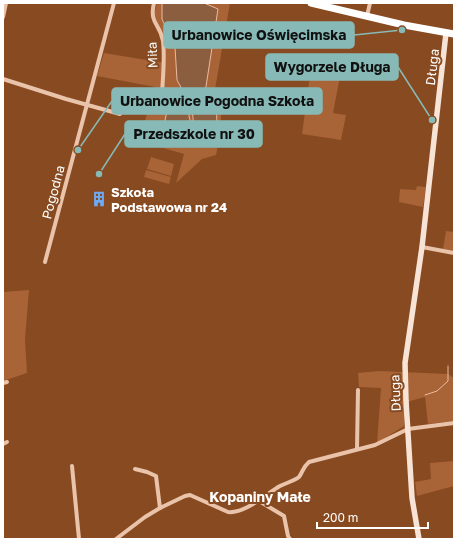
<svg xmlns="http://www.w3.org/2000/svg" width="457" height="542" viewBox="0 0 457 542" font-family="'Golos Text',sans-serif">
<rect width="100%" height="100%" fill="#884a20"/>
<g fill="#a86337" fill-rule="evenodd">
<path d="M157 3H162V19L175 47 177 80 184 93 218 10 204 3H230L214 95 221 96V130L216 155 202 159 176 183 184 154 139 141 155 87 97 76 104 53 165 63 163 35 154 15ZM192 104H215C218 120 215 129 215 144L204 143 196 136 192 113ZM185 105 190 107C188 118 193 129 193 140L168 134 163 130 167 112Z"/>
<path d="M311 68 341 71 333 113 346 115 341 140 302 134Z"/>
<path d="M151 157 174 164 171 176 147 169Z"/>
<path d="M146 170 171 177 169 184 144 177Z"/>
<path d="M417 186 426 187 423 207 399 202 400 189 416 190Z"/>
<path d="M446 231 454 232V251L443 249Z"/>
<path d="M29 290 25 339 27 373 3 381V292Z"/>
<path d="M379 371 448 374 454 378V421L428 424 425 397 410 401 404 419V426L377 443 381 388 359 387 358 373Z"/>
<path d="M454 461V486L417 496 415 482 431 479 430 463Z"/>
</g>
<g fill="#8c5e40" stroke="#ecbb9f">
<path d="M162 3H204L218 9 205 93H184L177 80 175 47 162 19Z"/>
<path d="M211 101C221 112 215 130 215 144L212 146C208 145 201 142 198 139 194 137 192 109 192 104Z"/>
<path d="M185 105H189C190 109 189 112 189 116 191 124 193 132 194 140L191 138 169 134 165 133 163 130 167 111Z"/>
</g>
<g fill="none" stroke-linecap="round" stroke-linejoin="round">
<path stroke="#ecbb9f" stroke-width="1" d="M425 395 437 391 448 381V366"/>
<g stroke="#eac3ab" stroke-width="4">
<path d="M367 16 370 3"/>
<path d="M3 17 6 3"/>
<path d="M3 79 66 99 120 114 125 97 152 105 159 99 162 93C163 76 165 58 163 41 160 23 149 24 154 3"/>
<path d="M422 247 454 253"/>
<path d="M45 262 114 3"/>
<path d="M3 383 7 382"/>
<path d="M3 444 7 442"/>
<path d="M357 449 358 390"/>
<path d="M72 466 79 539"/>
<path d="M135 469 147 472 156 476 160 508"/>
<path d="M259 501 284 516 288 536 290 539"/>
<path d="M116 539 145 517 160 508 185 496 190 495 228 512C245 514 266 494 280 486 286 483 294 481 299 477 303 472 302 468 309 462L375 445 408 429 454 423"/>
</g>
<path stroke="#f8e4d6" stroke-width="5.5" d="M419 539 412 498 406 401 405 363 422 247 446 33"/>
<path stroke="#fff" stroke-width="7" d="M311 3 404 25 454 34"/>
</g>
<defs>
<symbol id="building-bare" viewBox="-9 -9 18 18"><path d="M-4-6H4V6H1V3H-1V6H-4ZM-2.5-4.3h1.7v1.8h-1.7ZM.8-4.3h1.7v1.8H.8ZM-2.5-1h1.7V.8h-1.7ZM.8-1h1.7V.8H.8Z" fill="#6cabf8" stroke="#884a20" stroke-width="2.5" paint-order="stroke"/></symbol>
</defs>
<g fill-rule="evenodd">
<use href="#building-bare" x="88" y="188" width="22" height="22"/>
</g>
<g text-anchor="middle" stroke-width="4" stroke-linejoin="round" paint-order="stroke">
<g font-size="13" fill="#fff" stroke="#884a20">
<text transform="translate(152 55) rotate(-92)" y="5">Miła</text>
<text transform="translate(432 67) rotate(-83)" y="5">Długa</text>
<text transform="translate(53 192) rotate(-75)" y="5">Pogodna</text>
<text transform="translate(395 393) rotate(-92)" y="5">Długa</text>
</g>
<g font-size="13" font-weight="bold" fill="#fff" stroke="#884a20" text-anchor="start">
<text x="111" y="197">Szkoła<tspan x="111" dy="15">Podstawowa nr 24</tspan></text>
</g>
<g font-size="14" font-weight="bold" fill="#fff" stroke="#884a20">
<text x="260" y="502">Kopaniny Małe</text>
</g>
</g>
<path fill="none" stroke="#87bab6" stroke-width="1.5" d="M402 30L354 35M432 120L398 67M78 150L112 101M99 174L125 134"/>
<g fill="#87bab6" stroke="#884a20" stroke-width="1.5">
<circle cx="402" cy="30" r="4"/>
<circle cx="432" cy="120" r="4"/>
<circle cx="78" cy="150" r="4"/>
<circle cx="99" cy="174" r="4"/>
</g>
<g fill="#87bab6" stroke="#87bab6" stroke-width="1.5">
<rect x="164" y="22" width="190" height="26" rx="4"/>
<rect x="266" y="54" width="132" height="26" rx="4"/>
<rect x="112" y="88" width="210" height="26" rx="4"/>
<rect x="125" y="121" width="137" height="26" rx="4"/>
</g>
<g font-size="14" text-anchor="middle" font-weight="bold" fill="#111">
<text x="259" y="40">Urbanowice Oświęcimska</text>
<text x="332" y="72">Wygorzele Długa</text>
<text x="217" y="106">Urbanowice Pogodna Szkoła</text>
<text x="194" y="139">Przedszkole nr 30</text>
</g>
<rect width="457" height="542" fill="none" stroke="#ffffff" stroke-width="8"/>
<path d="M317 522v6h111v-6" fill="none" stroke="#ffffff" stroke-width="2"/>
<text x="323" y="522" font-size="12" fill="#ffffff" stroke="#884a20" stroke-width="3" paint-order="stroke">200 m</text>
</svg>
